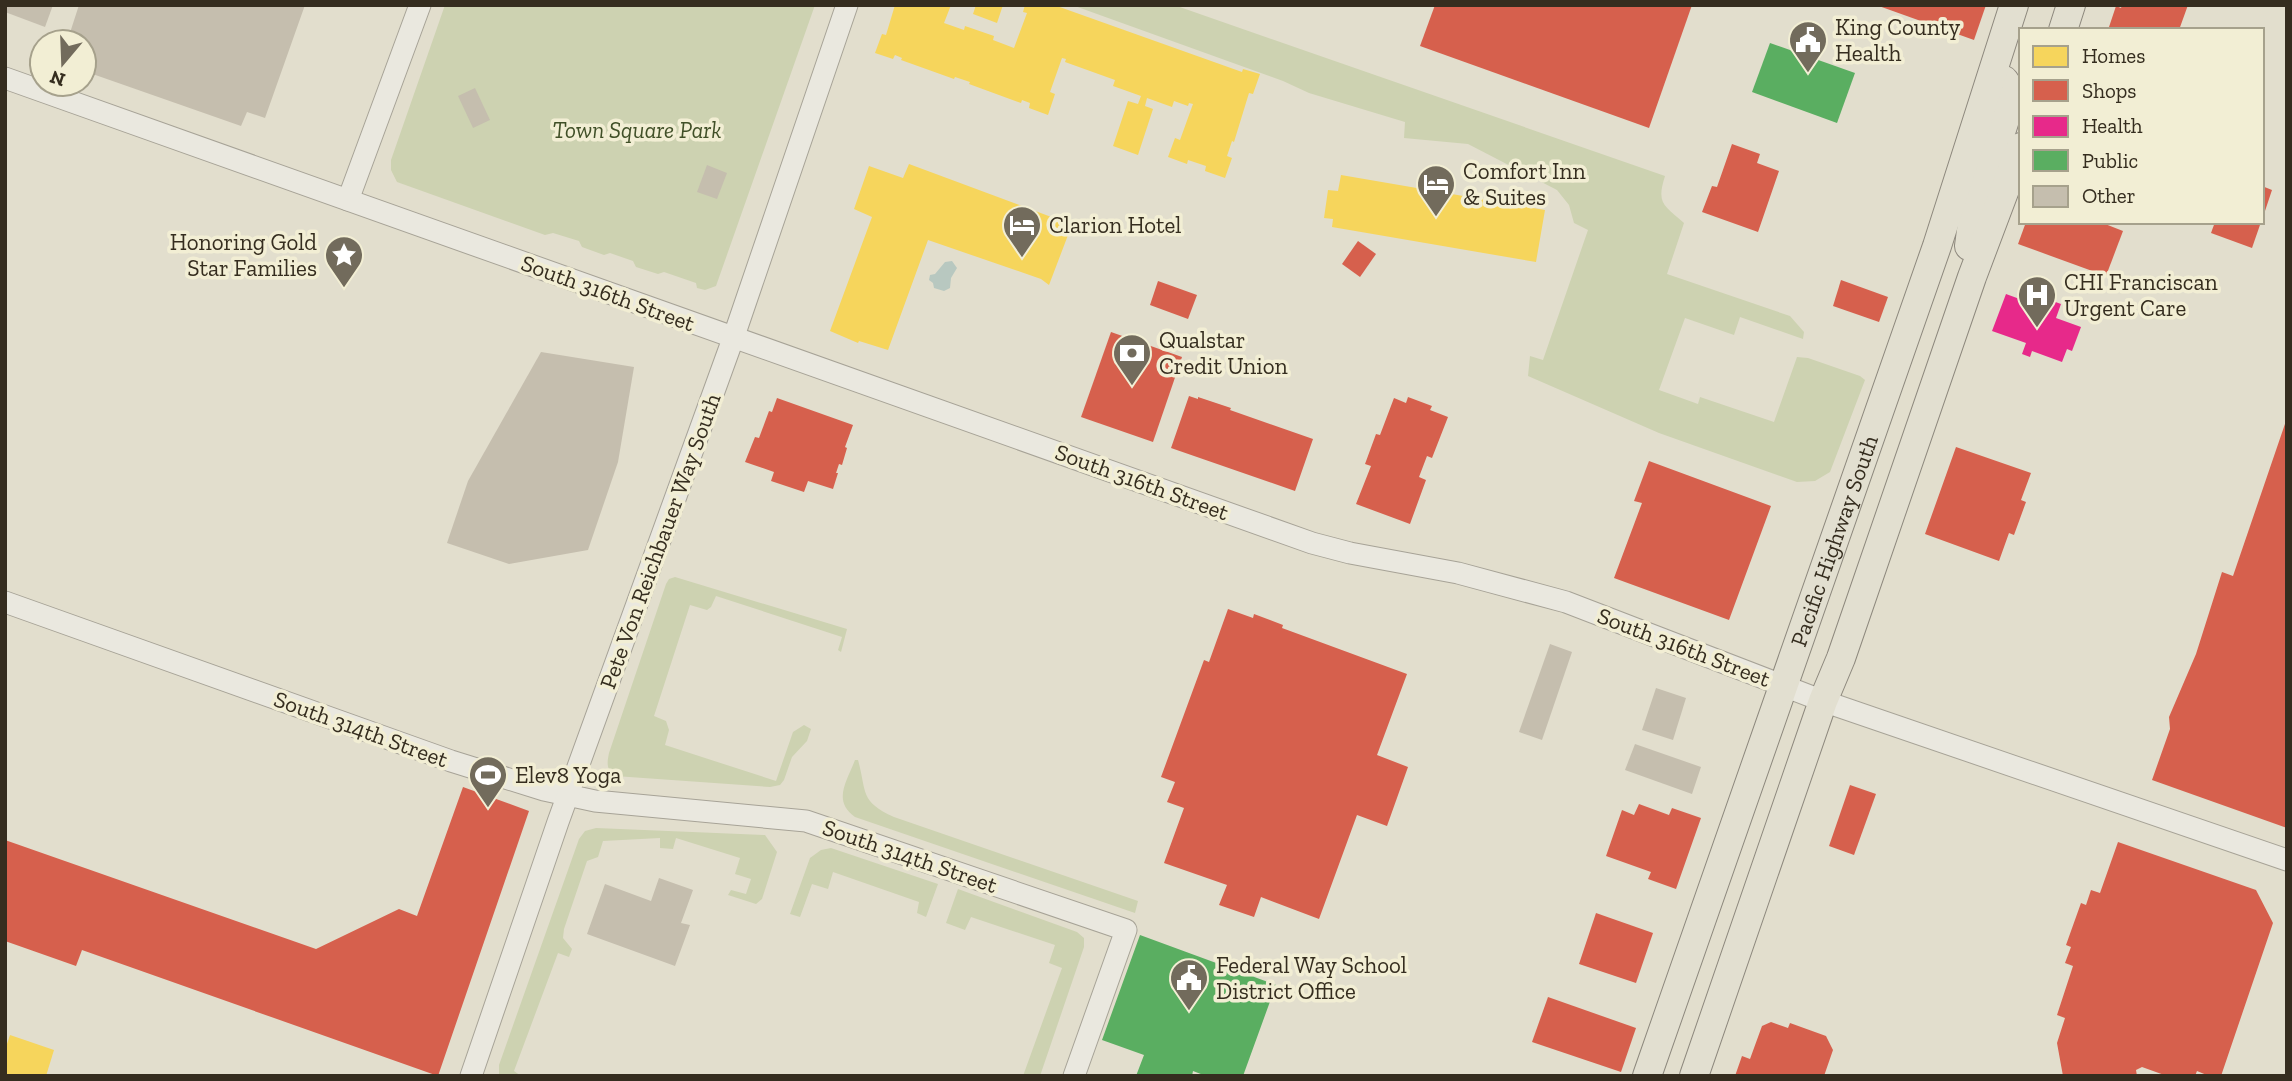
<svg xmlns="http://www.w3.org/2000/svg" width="2292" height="1081" viewBox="0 0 2292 1081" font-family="'Zilla Slab',serif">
<rect width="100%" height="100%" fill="#e2decd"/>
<g fill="#cdd2b1">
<path d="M445 5H815L716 286 705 290 697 288 696 283 664 272 658 274 636 267 633 261 610 253 604 255 582 247 579 241 553 233 545 235 397 182 391 170V160Z"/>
<path d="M1072 5H1174L1665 176C1656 204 1664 205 1684 223L1667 274 1790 316 1804 332 1803 339 1740 317 1734 335 1685 318 1659 390 1698 404 1700 397 1774 422 1797 357 1808 358 1860 376 1865 380 1830 472 1815 481 1797 482 1659 433 1528 376 1530 356 1543 360 1588 230 1574 223 1569 205 1557 190 1468 144 1404 138 1405 122 1309 93 1283 81Z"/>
<path d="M675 577 847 629 841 652 838 650 842 637 716 596 711 607 707 610 690 605 654 716 666 721 669 730 665 745 776 781 793 732 804 725 811 729 807 741 792 757 784 780 780 785 770 787 615 776C606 769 607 763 609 753L666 584 669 579Z"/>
<path d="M855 760H858C867 792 859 801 894 817L1138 901 1135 913 855 817C832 801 847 781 855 760Z"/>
<path d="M596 828 765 835 777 852 762 899 756 904 728 895 731 890 746 894 751 879 735 874 740 858 676 838 673 849 660 848V838L603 841 598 857 587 861 564 929 563 938 572 949 569 957 558 953 514 1071 521 1076H499V1065L579 839 585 831Z"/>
<path d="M831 848 938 884 926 917 917 913 919 902 833 872 828 889 812 884 800 917 790 914 810 858 821 850Z"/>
<path d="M958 889 1077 932 1084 938V947L1040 1076H1023L1062 968 1049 963 1055 945 971 917 965 930 946 923Z"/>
</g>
<path fill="#b8c8c0" d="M952 261 957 268 951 278 950 288 944 291 934 288 933 283 929 280 930 275 935 274 945 262Z"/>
<g fill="#f6d55c">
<path d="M895 5H951L944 23 964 30 965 26 994 36 993 40 1014 48 1027 13 1023 12 1025 5H1054L1242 72 1243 69 1260 74 1253 94 1249 93 1234 142 1232 141 1227 156 1232 158 1225 178 1205 171 1206 166 1188 160 1187 164 1168 157 1175 138 1180 140 1193 104 1189 103 1188 106 1174 101 1172 107 1147 98 1145 106 1153 109 1138 155 1113 146 1128 101 1138 104 1141 96 1113 86 1115 80 1065 62 1066 59 1062 58 1050 92 1055 94 1048 115 1029 108 1030 103 1022 100 1021 103 969 84 970 82 955 77 954 79 901 60 902 58 895 55 893 59 875 53 882 34 886 35Z"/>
<path d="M976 5H1003L997 23 973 14Z"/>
<path d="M909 164 1062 221 1066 219 1073 222 1049 285 1041 279 928 240 888 350 859 341 858 343 830 331 872 217 854 209 869 166 903 178Z"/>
<path d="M1341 175 1545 210 1536 262 1332 227 1333 219 1324 218 1328 190 1338 191Z"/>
<path d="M10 1035 54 1050 46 1076H5V1050Z"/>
</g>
<g fill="#d6604d">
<path d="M1435 5H1692L1649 128 1420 46Z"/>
<path d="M1876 5H1986L1974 40Z"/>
<path d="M2122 5H2188L2179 30H2108L2116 6 2121 8Z"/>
<path d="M1732 144 1760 154 1757 163 1779 171 1758 232 1702 212 1712 186 1717 187Z"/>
<path d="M2262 186 2272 190 2263 217H2262Z"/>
<path d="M2026 222H2100L2123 231 2106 276 2018 244Z"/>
<path d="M2215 222H2261L2252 248 2211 233Z"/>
<path d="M1358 241 1376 254 1360 277 1342 264Z"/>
<path d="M1841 280 1888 297 1879 322 1833 306Z"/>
<path d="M1158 281 1197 295 1188 319 1150 305Z"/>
<path d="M1111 332 1182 357 1153 442 1081 417Z"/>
<path d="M1189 396 1198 399V397L1231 408 1230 410 1313 439 1295 491 1171 448Z"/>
<path d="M1408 397 1432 406 1430 410 1448 417 1432 458 1427 456 1419 477 1426 480 1410 524 1356 504 1371 466 1365 464 1376 434 1380 435 1394 398 1406 403Z"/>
<path d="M777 398 853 425 845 447 847 448 842 465 839 464 836 473H838L833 489 808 481 804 492 771 481 774 472 745 462 755 437 759 438 769 411 772 412Z"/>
<path d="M2287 418V828L2152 780 2170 729 2169 717 2196 654 2222 572 2233 576Z"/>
<path d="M1956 447 2031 473 2021 500 2026 502 2014 535 2009 533 1999 561 1925 534Z"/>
<path d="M1649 461 1771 506 1729 620 1614 578 1642 503 1634 501Z"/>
<path d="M1228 609 1253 618 1254 614 1283 625 1282 628 1407 674 1377 755 1408 767 1387 826 1357 815 1319 919 1261 897 1254 917 1219 905 1227 885 1164 863 1184 808 1167 802 1175 782 1161 777 1204 660 1209 662Z"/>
<path d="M1850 785 1876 794 1854 855 1829 846Z"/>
<path d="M463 787 529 811 438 1076 82 950 76 966 5 941V840L316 949 399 909 417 916Z"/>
<path d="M1639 804 1669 815 1672 808 1701 818 1676 889 1648 879 1651 872 1606 856 1622 810 1634 815Z"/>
<path d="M2118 842 2256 890 2273 923 2221 1076H2209L2197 1071 2195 1076H2167L2142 1067 2136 1070 2137 1076H2063L2057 1043 2065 1018 2057 1015 2073 966 2065 963 2071 947 2066 945 2081 903 2086 905 2091 890 2100 893Z"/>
<path d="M1596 913 1653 933 1636 983 1579 964Z"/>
<path d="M1548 997 1636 1028 1621 1072 1532 1042Z"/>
<path d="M1771 1022 1788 1028 1790 1023 1826 1036 1833 1050 1824 1076H1735L1742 1056 1750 1059 1762 1026Z"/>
</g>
<path fill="#e7298a" d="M2006 294 2047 309 2050 300 2061 304 2056 318 2081 327 2072 351 2067 349 2062 362 2032 351 2030 357 2022 354 2026 343 1992 331Z"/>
<g fill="#5aae61">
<path d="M1770 43 1855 73 1837 123 1752 92Z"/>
<path d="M1140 935 1276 985 1243 1076H1206L1193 1071 1192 1076H1136L1144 1055 1102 1040Z"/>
</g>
<g fill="#c5beae">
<path d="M5 5H53L45 27 5 12Z"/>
<path d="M79 5H305L265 118 247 112 241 126 84 71V42H67Z"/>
<path d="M475 88 490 120 473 128 458 96Z"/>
<path d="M707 165 727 173 717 199 697 192Z"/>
<path d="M541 352 634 367 618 462 588 550 509 564 447 543 468 481Z"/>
<path d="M1550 644 1572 652 1542 740 1519 732Z"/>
<path d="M1656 688 1686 698 1673 740 1642 730Z"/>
<path d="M1635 744 1701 767 1692 794 1625 770Z"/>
<path d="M659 878 693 890 681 923 690 925 675 966 587 934 605 884 651 901Z"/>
</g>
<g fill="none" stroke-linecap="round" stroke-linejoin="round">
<defs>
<g id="minor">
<path d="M5 78 1312 543 1350 553 1458 573 1566 602 1823 701 2287 860"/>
<path d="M348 200 420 5"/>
<path d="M5 602 451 761 544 790 595 801 806 821 1126 930 1074 1076"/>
<path d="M471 1076 558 822 734 336 847 5"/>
</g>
<g id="major">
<path d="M2063 30 2071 5"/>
<path d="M1969 246 1972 223 2010 104 2012 92 2004 80 1993 76"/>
<path id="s1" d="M1647 1076 1937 246 2014 5"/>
<path d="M1694 1076 1823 701 1841 658 1972 277 2021 147"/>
</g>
</defs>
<use href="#minor" stroke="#a7a397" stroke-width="23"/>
<use href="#major" stroke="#8d887d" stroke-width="30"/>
<use href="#minor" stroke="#eae8df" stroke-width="21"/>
<use href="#major" stroke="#e2dfd0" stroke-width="28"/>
</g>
<defs>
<symbol id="civic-pin" viewBox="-11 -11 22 30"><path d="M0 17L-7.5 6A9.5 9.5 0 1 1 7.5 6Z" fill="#726b5c" stroke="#f2eed4"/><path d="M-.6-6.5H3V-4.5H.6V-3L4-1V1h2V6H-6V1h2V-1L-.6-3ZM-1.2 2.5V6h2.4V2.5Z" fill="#fff"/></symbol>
<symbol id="hotel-pin" viewBox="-11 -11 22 30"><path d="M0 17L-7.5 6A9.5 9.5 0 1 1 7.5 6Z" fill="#726b5c" stroke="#f2eed4"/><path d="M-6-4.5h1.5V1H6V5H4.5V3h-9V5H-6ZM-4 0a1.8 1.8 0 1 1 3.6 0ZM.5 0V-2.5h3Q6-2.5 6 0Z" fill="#fff"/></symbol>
<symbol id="sight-pin" viewBox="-11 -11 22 30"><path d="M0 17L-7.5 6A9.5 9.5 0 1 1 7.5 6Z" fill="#726b5c" stroke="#f2eed4"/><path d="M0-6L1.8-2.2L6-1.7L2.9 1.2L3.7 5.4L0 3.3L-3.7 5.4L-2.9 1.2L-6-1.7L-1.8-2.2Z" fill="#fff"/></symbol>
<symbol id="hospital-pin" viewBox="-11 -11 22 30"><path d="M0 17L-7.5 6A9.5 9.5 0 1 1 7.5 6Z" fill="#726b5c" stroke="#f2eed4"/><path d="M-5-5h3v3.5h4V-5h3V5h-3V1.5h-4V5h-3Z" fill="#fff"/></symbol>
<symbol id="bank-pin" viewBox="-11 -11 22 30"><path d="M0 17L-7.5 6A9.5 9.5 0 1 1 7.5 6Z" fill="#726b5c" stroke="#f2eed4"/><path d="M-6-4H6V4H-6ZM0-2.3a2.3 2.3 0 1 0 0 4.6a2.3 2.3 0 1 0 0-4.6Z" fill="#fff"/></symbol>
<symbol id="stadium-pin" viewBox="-11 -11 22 30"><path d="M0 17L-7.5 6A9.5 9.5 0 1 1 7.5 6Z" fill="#726b5c" stroke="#f2eed4"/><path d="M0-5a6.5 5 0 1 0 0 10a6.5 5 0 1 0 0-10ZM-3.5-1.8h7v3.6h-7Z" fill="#fff"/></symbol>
</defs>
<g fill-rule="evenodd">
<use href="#civic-pin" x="1786" y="18" width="44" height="60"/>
<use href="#hotel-pin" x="1414" y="162" width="44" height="60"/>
<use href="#hotel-pin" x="1000" y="203" width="44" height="60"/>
<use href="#sight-pin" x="322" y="233" width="44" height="60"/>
<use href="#hospital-pin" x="2015" y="273" width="44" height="60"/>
<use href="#bank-pin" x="1110" y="331" width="44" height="60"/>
<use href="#stadium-pin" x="466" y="753" width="44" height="60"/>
<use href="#civic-pin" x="1167" y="956" width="44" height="60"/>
</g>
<g text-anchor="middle" stroke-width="7" stroke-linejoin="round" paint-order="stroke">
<g font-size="23" fill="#352d1f" stroke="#f2eed4" text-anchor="start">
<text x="1835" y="35">King County<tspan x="1835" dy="26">Health</tspan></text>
<text x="1463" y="179">Comfort Inn<tspan x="1463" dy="26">&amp; Suites</tspan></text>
<text x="1049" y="233">Clarion Hotel</text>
<text x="317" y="250" text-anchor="end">Honoring Gold<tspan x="317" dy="26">Star Families</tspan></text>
<text x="2064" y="290">CHI Franciscan<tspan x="2064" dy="26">Urgent Care</tspan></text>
<text x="1159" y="348">Qualstar<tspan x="1159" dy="26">Credit Union</tspan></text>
<text x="515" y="783">Elev8 Yoga</text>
<text x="1216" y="973">Federal Way School<tspan x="1216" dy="26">District Office</tspan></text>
</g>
<g font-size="23" font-style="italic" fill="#415028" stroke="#f2eed4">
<text x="637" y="138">Town Square Park</text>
</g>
<g font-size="23" fill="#352d1f" stroke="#f2eed4">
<text transform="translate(608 293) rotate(20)" y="8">South 316th Street</text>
<text transform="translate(1142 482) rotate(20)" y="8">South 316th Street</text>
<text transform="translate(660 541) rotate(-70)" y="8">Pete Von Reichbauer Way South</text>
<text dy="8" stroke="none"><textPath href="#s1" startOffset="567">Pacific Highway South</textPath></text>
<text transform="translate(1684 647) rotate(21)" y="8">South 316th Street</text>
<text transform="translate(361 729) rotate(20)" y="8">South 314th Street</text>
<text transform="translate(910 856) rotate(19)" y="8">South 314th Street</text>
</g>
</g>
<rect width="2292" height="1081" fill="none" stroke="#352d1f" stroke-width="14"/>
<rect x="2019" y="28" width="245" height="196" fill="#f2eed4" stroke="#a6a18c" stroke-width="2"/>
<rect x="2033" y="46" width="35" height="21" fill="#f6d55c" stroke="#a6a18c" stroke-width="2"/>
<text x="2082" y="63" font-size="21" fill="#352d1f">Homes</text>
<rect x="2033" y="80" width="35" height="21" fill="#d6604d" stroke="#a6a18c" stroke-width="2"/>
<text x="2082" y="98" font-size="21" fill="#352d1f">Shops</text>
<rect x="2033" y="116" width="35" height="21" fill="#e7298a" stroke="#a6a18c" stroke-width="2"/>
<text x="2082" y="133" font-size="21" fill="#352d1f">Health</text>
<rect x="2033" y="150" width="35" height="21" fill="#5aae61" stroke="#a6a18c" stroke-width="2"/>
<text x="2082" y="168" font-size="21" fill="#352d1f">Public</text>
<rect x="2033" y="186" width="35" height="21" fill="#c5beae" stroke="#a6a18c" stroke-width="2"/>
<text x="2082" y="203" font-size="21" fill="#352d1f">Other</text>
<g transform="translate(63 63) rotate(199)"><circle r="33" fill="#f2eed4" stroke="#a6a18c" stroke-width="2"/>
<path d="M0-5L12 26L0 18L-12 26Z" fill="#726b5c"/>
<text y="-10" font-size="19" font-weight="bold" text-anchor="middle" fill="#352d1f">N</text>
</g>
</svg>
